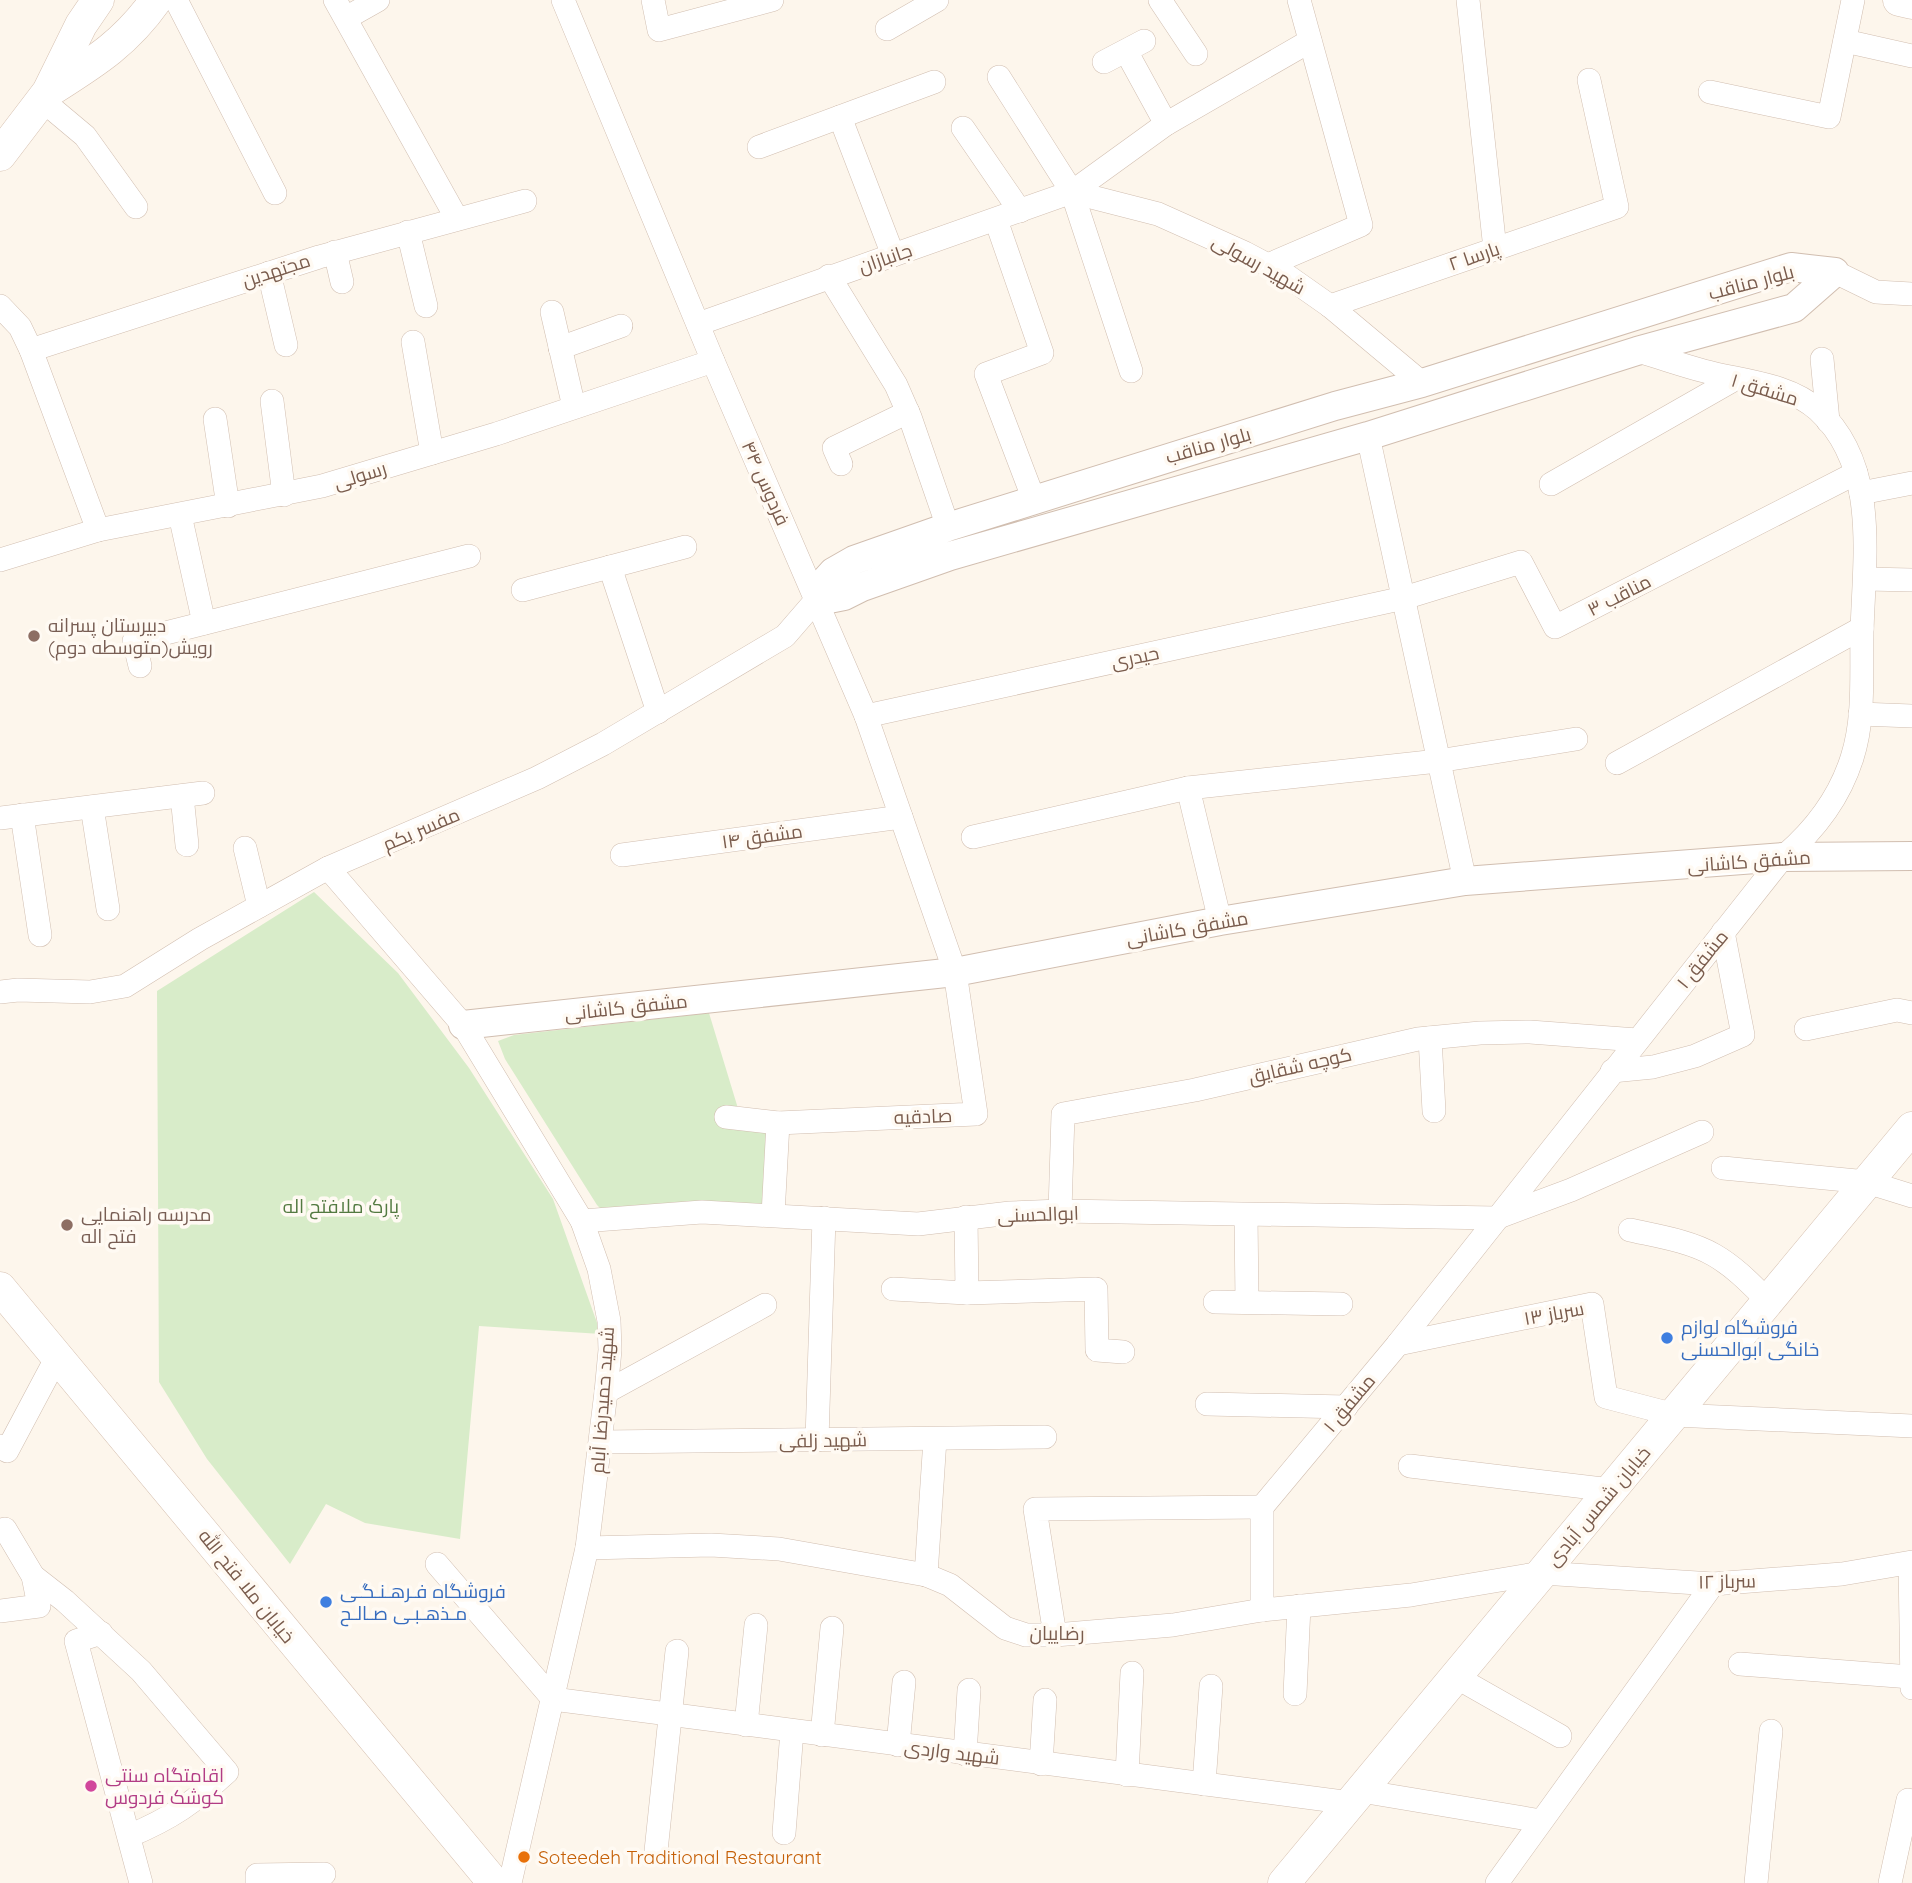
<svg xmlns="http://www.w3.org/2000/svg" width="1912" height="1883" viewBox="0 0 1912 1883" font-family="Quicksand,Cairo,sans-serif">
<rect width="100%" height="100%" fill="#fdf6ec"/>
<g fill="#d8ecc9">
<path d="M314 892 398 973 469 1068 553 1199 601 1334 479 1326 460 1539 365 1523 326 1504 290 1564 207 1459 159 1382 157 991Z"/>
<path d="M709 1013 740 1115 774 1125 770 1212 607 1215 597 1205 505 1059 498 1041 514 1035Z"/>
</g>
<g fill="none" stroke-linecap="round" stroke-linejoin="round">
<defs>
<g id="minor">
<path d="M176 0 275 193"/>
<path d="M335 0 457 219"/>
<path d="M563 0 713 361 866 716 955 972 976 1114 778 1123 726 1117"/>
<path d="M653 0 659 30 772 0"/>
<path d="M1160 0 1196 54"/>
<path d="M1468 0 1495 249"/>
<path d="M346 18 378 0"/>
<path d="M887 29 937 0"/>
<path d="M1845 41 1912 56"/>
<path d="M1126 51 1166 124"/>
<path d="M1104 62 1144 41"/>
<path d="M999 77 1072 192 1131 371"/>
<path d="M1710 92 1829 117 1853 0"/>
<path d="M42 100 85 136 136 207"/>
<path d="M840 117 893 255"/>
<path d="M963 128 1020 211"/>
<path d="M759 147 934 82"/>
<path d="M1072 192 1158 214 1245 253 1283 273 1330 306 1422 383"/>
<path d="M996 220 1042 353 986 374 1034 500"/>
<path d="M408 232 426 306"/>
<path d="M335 252 342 282"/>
<path d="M1268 265 1361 225 1299 0"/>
<path d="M1835 272 1876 292 1912 294"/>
<path d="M269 273 286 345"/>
<path d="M829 276 896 385 910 417 948 527"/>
<path d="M0 306 20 327 31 350 98 530"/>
<path d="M1330 306 1617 207 1589 80"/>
<path d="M552 312 574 407"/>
<path d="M698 324 1072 192 1166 124 1310 41"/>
<path d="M413 342 432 453"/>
<path d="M560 348 621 326"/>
<path d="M31 350 319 257 525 201"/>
<path d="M1822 359 1828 421"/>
<path d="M272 401 284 495"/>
<path d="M215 419 228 506"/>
<path d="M1368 436 1465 881"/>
<path d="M841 464 834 448 908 412"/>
<path d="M1551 484 1735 379"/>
<path d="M1861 493 1912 483"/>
<path d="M180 515 204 623"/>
<path d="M0 560 98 530 322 486 496 434 713 361"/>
<path d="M610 567 658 712"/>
<path d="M1866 579 1912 580"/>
<path d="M523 590 685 547"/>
<path d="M140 666 134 641 469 556"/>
<path d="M1860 714 1912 716"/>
<path d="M866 716 1404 598 1521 562 1555 627 1856 473"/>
<path d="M1617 763 1862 628"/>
<path d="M1188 788 1220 921"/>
<path d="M182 796 187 845"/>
<path d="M92 807 108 909"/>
<path d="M22 815 40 935"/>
<path d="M0 818 203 793"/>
<path d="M973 837 1188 788 1438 761 1576 739"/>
<path d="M245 848 259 906"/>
<path d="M622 855 901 817"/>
<path d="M328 868 463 1025 582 1221 599 1269 609 1321 610 1350 606 1392 587 1548 510 1883"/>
<path d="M0 992 18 990 90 992 125 986 200 939 328 868 537 778 603 744 785 636 817 599"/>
<path d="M1806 1029 1897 1010 1912 1013"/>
<path d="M1430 1038 1434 1111"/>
<path d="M1612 1071 1653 1067 1695 1056 1743 1035 1723 932"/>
<path d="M1723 1168 1867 1182 1912 1196"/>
<path d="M1060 1211 1063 1114 1195 1090 1418 1039 1480 1033 1530 1032 1637 1040"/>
<path d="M773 1215 778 1123"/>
<path d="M1246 1215 1247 1302"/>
<path d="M582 1221 702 1212 918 1224 1010 1213 1060 1211 1496 1218 1571 1190 1702 1132"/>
<path d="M1630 1230C1657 1236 1690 1241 1714 1255 1735 1267 1751 1284 1768 1301"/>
<path d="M893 1289 967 1293 966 1217"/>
<path d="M967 1293 1096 1289 1097 1350 1123 1352"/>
<path d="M1215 1302 1341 1304"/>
<path d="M1398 1344 1592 1304 1606 1397 1675 1415 1912 1426"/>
<path d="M606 1392 765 1305"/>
<path d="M1207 1404 1346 1407"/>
<path d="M817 1440 824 1218"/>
<path d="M601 1442 1045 1437"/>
<path d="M0 1446 7 1451 57 1357"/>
<path d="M1410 1466 1611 1490"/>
<path d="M0 1531 5 1529 33 1576 39 1606 0 1611"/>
<path d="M587 1548 711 1545 779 1549 926 1575 950 1585 1005 1628 1026 1635H1055L1173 1625 1262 1610 1411 1595 1542 1573 1713 1584 1842 1574 1912 1562"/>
<path d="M1910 1563 1912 1688"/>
<path d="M437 1564 553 1699 1351 1803"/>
<path d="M926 1575 935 1439"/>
<path d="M33 1576 65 1601 141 1671 227 1772C193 1803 172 1818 129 1836"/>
<path d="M1262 1610V1507L1398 1344 1783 857C1815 830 1839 799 1852 758 1865 718 1861 673 1862 632 1864 557 1879 466 1818 410 1788 383 1741 381 1704 371 1681 365 1659 357 1637 351"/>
<path d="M101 1633 76 1641 141 1883"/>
<path d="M1055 1635 1035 1509 1262 1507"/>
<path d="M1740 1664 1911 1677"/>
<path d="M1456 1677 1560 1736"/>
<path d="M1295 1694 1299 1606"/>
<path d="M746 1725 756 1625"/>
<path d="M822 1735 832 1628"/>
<path d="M898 1745 904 1682"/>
<path d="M965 1754 969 1690"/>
<path d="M1041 1764 1045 1700"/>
<path d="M1127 1775 1132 1673"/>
<path d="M1204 1784 1211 1686"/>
<path d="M1361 1791 1541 1821"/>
<path d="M784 1833 792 1731"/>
<path d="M656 1851 677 1651"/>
<path d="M257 1883V1875L324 1874"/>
<path d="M1497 1883 1713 1584"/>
<path d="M1756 1883 1771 1731"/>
<path d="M1890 1883 1908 1800"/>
</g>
<g id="tertiary">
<path d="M1791 267 1835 272 1794 308 1637 351 1368 436 950 556 862 587 844 596 829 599H817L823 583 833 572 854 560 948 527 1335 406 1422 383Z"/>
<path d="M463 1025 955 972 1220 921 1465 881 1783 857 1912 856"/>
</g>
<g id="secondary">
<path d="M1899 0 1912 3"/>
<path d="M49 91C93 63 125 44 156 0"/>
<path d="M0 155 48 92 81 25 98 0"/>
<path d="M0 1288C164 1487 328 1686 494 1883"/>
<path d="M1284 1883 1912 1128"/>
</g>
</defs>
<use href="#minor" stroke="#d1beb0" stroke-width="24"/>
<use href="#tertiary" stroke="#d1beb0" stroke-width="30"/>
<use href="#secondary" stroke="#d6c0b0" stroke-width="33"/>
<use href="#minor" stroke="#fff" stroke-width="23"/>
<use href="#tertiary" stroke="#fff" stroke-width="28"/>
<use href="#secondary" stroke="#fff" stroke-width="32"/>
</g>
<g fill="#8d6e63" stroke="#fffaf3" stroke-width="2.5">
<circle cx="34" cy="636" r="7"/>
<circle cx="67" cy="1225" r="7"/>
</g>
<g fill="#3f7fe0" stroke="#fffaf3" stroke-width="2.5">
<circle cx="1667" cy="1338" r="7"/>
<circle cx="326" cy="1602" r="7"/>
</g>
<circle fill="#d1479c" stroke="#fffaf3" stroke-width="2.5" cx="91" cy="1786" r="7"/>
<circle fill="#e8710a" stroke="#fffaf3" stroke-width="2.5" cx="524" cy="1857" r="7"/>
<g text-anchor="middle" stroke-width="7" stroke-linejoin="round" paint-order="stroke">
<g font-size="19" fill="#7a5c4d" stroke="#fffaf3">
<text transform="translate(1474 256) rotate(-19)" y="7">پارسا ۲</text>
<text transform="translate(885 258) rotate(-19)" y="7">جانبازان</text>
<text transform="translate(1259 264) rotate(29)" y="7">شهید رسولی</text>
<text transform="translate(276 270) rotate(-18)" y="7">مجتهدین</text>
<text transform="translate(1751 282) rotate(-15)" y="7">بلوار مناقب</text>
<text transform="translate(1765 389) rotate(17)" y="7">مشفق ۱</text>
<text transform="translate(1208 445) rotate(-16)" y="7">بلوار مناقب</text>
<text transform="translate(360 475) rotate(-17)" y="7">رسولی</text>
<text transform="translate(766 483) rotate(66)" y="7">فردوس ۴۴</text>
<text transform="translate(1619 595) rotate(-27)" y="7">مناقب ۳</text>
<text transform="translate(1135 657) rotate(-12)" y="7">حیدری</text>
<text transform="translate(421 829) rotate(-23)" y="7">مفسر یکم</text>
<text transform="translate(762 836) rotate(-8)" y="7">مشفق ۱۴</text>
<text transform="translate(1749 861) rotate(-4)" y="7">مشفق کاشانی</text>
<text transform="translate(1187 928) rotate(-10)" y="7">مشفق کاشانی</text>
<text transform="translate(1702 959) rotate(-51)" y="7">مشفق ۱</text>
<text transform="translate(626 1007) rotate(-6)" y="7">مشفق کاشانی</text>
<text transform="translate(1300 1065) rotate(-13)" y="7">کوچه شقایق</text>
<text transform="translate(923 1116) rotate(-2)" y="7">صادقیه</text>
<text transform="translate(1038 1214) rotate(-2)" y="7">ابوالحسنی</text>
<text transform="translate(1554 1313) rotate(-10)" y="7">سرباز ۱۳</text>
<text transform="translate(602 1400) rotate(-86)" y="7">شهید حمیدرضا آبام</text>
<text transform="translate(1349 1403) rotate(-50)" y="7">مشفق ۱</text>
<text transform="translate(823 1440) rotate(-1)" y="7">شهید زلفی</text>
<text transform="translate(1598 1506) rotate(-50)" y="7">خیابان شمس آبادی</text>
<text transform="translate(1727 1581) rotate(-1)" y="7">سرباز ۱۲</text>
<text transform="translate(247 1586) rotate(51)" y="7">خیابان ملا فتح الله</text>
<text x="1057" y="1640">رضاییان</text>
<text transform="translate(952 1752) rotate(7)" y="7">شهید واردی</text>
</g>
<g font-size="19" fill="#785e54" stroke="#fffaf3" text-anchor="start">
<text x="48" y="632">دبیرستان پسرانه<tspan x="48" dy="22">رویش(متوسطه دوم)</tspan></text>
<text x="81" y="1221">مدرسه راهنمایی<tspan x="81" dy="22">فتح اله</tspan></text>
</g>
<g font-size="19" fill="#537a41" stroke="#fffaf3">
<text x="341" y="1213">پارک ملافتح اله</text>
</g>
<g font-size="19" fill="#366cbe" stroke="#fffaf3" text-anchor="start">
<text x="1681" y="1334">فروشگاه لوازم<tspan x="1681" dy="22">خانگی ابوالحسنی</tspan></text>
<text x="340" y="1598">فروشگاه فـرهـنـگـی<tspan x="340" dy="22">مـذهـبـی صـالـح</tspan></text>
</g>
<g font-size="19" fill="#b23c85" stroke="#fffaf3" text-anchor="start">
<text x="105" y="1782">اقامتگاه سنتی<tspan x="105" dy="22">کوشک فردوس</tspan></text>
</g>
<g font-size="19" fill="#c56008" stroke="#fffaf3" text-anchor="start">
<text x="538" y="1864">Soteedeh Traditional Restaurant</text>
</g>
</g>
</svg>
